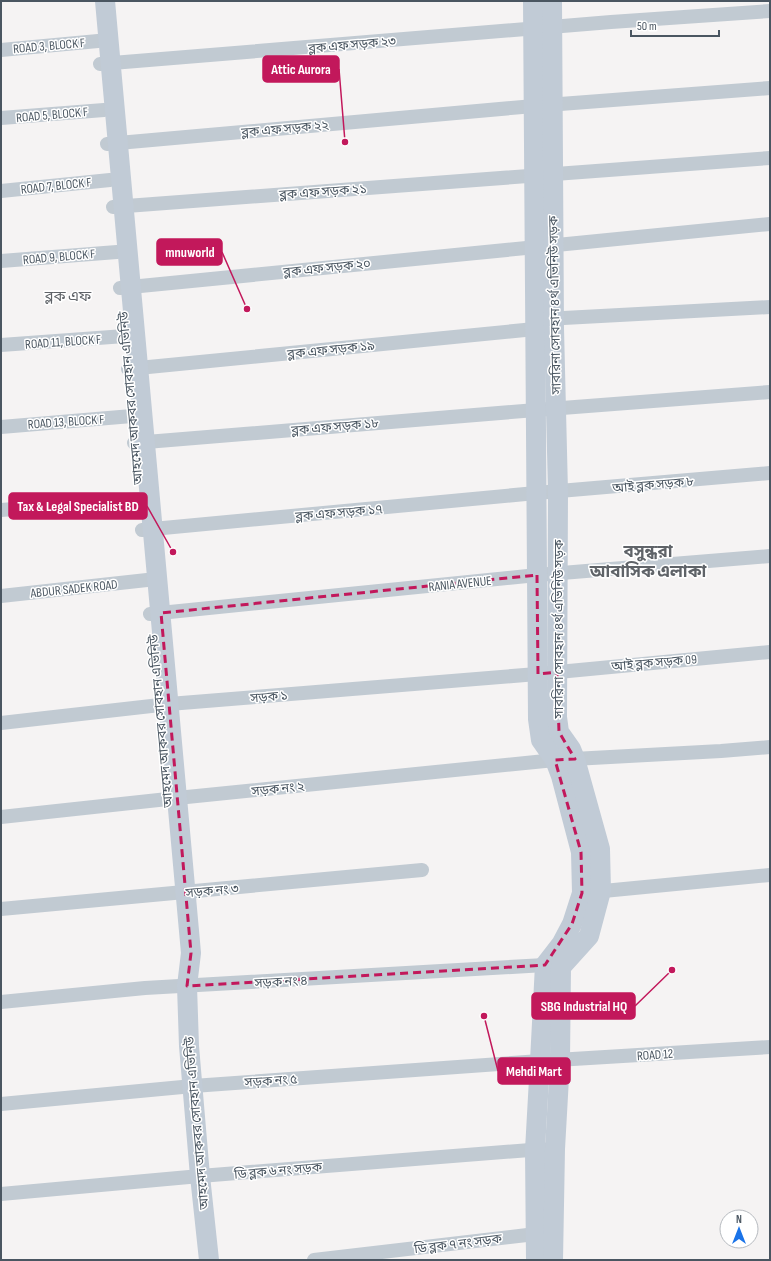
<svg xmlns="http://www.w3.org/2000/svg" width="771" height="1261" viewBox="0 0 771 1261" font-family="'Sofia Sans Condensed','Noto Sans Bengali',sans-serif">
<rect width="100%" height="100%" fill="#f5f3f3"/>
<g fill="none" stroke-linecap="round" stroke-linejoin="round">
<g stroke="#c1cad2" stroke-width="14">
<path d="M1 50 98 41"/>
<path d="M100 64 611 22 770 11"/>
<path d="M1 118 104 110"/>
<path d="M107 144 534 106 770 88"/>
<path d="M1 191 110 180"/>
<path d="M113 207 770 158"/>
<path d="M1 261 117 252"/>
<path d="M120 288 770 224"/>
<path d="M545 319 770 307"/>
<path d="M1 345 125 336"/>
<path d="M128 369 535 329"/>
<path d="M1 427 132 416"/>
<path d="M134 443 536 410 770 392"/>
<path d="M1 510 139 499"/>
<path d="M142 530 536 493 770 473"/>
<path d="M1 596 147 580"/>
<path d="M150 614 537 575 770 556"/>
<path d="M1 723 169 704 537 674 770 652"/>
<path d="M1 817 177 798 555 760 721 751 770 747"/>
<path d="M593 892 770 875"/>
<path d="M1 909 422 870"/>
<path d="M1 1002 145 988 545 965 553 966"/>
<path d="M1 1104 193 1086 540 1061 770 1047"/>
<path d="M1 1194 200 1176 543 1149"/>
<path d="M314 1260 544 1233"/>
</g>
<g stroke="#c1cbd6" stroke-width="20">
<path d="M105 1 191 953 187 986 189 1046 200 1176 209 1260"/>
<path d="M533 1 538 719 541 740 555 760 561 776 581 852 582 893 572 924 562 943 545 965 540 1061 535 1150 536 1260"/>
<path d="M552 1 554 328 558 492 557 717 559 732 571 749 575 759 600 849 601 891 589 936 561 967 560 1060 555 1149 553 1260"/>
</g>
</g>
<path fill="none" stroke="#c2185b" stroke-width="3" stroke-dasharray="8 5" stroke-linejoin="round" d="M537 575 538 674 557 672 559 732 575 759 555 760 581 852 582 893 572 924 545 965 187 986 191 953 161 613Z"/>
<g text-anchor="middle" stroke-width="3" stroke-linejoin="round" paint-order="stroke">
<g font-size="13" fill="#4a5661" stroke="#fff">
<text transform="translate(352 44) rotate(-5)" y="5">ব্লক এফ সড়ক ২৩</text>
<text transform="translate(49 45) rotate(-5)" y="5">ROAD 3, BLOCK F</text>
<text transform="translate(52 114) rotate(-5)" y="5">ROAD 5, BLOCK F</text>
<text transform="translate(285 128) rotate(-5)" y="5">ব্লক এফ সড়ক ২২</text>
<text transform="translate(56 185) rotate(-6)" y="5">ROAD 7, BLOCK F</text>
<text transform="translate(323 191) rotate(-4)" y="5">ব্লক এফ সড়ক ২১</text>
<text transform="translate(59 256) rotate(-5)" y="5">ROAD 9, BLOCK F</text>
<text transform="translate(327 267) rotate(-6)" y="5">ব্লক এফ সড়ক ২০</text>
<text transform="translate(554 305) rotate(-91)" y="5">সাবরিনা সোবহান ৪র্থ এভিনিউ সড়ক</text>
<text transform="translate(63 341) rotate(-4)" y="5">ROAD 11, BLOCK F</text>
<text transform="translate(331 349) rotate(-6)" y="5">ব্লক এফ সড়ক ১৯</text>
<text transform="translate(130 398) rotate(-95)" y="5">আহমেদ আকবর সোবহান এভিনিউ</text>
<text transform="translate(66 421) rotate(-4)" y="5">ROAD 13, BLOCK F</text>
<text transform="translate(335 426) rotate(-5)" y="5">ব্লক এফ সড়ক ১৮</text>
<text transform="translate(653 484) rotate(-5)" y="5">আই ব্লক সড়ক ৮</text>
<text transform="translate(339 512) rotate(-5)" y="5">ব্লক এফ সড়ক ১৭</text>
<text transform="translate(460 583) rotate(-6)" y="5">RANIA AVENUE</text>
<text transform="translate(74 588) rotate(-6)" y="5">ABDUR SADEK ROAD</text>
<text transform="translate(558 629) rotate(-90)" y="5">সাবরিনা সোবহান ৪র্থ এভিনিউ সড়ক</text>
<text transform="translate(654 662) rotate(-5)" y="5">আই ব্লক সড়ক 09</text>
<text transform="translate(269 696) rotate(-5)" y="5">সড়ক ১</text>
<text transform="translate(160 721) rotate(-95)" y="5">আহমেদ আকবর সোবহান এভিনিউ</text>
<text transform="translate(278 788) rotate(-6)" y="5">সড়ক নং ২</text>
<text transform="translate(212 890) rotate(-5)" y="5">সড়ক নং ৩</text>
<text transform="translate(281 981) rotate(-3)" y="5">সড়ক নং ৪</text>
<text transform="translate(655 1054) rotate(-4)" y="5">ROAD 12</text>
<text transform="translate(271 1080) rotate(-4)" y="5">সড়ক নং ৫</text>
<text transform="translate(196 1123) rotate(-95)" y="5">আহমেদ আকবর সোবহান এভিনিউ</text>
<text transform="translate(278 1170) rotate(-5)" y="5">ডি ব্লক ৬ নং সড়ক</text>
<text transform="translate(458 1243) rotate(-7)" y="5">ডি ব্লক ৭ নং সড়ক</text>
</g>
<g font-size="15" fill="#5f6368" stroke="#fff">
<text x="68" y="301">ব্লক এফ</text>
</g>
<g font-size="17" font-weight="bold" fill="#5f6368" stroke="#fff">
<text x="648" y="557">বসুন্ধরা<tspan x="648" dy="20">আবাসিক এলাকা</tspan></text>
</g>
</g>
<path fill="none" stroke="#c2185b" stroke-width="1.5" d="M345 142L339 69M247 309L222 252M173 552L147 506M672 970L635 1006M484 1016L498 1071"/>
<g fill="#c2185b" stroke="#fff" stroke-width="1.5">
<circle cx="345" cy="142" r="4"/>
<circle cx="247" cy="309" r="4"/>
<circle cx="173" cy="552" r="4"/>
<circle cx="672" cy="970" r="4"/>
<circle cx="484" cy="1016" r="4"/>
</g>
<g fill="#c2185b" stroke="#c2185b" stroke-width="1.5">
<rect x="263" y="56" width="76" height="26" rx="4"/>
<rect x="157" y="239" width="65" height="26" rx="4"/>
<rect x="9" y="493" width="138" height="26" rx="4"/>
<rect x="532" y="993" width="103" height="26" rx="4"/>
<rect x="498" y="1058" width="72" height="26" rx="4"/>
</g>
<g font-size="14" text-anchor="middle" font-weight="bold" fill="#fff">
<text x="301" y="74">Attic Aurora</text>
<text x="190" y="257">mnuworld</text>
<text x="78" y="511">Tax &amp; Legal Specialist BD</text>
<text x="584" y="1011">SBG Industrial HQ</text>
<text x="534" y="1076">Mehdi Mart</text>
</g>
<rect width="771" height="1261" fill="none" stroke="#4a5661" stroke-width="4"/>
<g transform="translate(739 1229)"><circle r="19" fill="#ffffff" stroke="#b7bbc0"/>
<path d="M0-3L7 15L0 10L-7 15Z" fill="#1a73e8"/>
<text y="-6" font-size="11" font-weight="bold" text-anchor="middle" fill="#4a5661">N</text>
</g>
<path d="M631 30v6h88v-6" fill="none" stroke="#4a5661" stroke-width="2"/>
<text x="637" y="30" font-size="12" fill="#4a5661" stroke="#ffffff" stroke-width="3" paint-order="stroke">50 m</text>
</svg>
